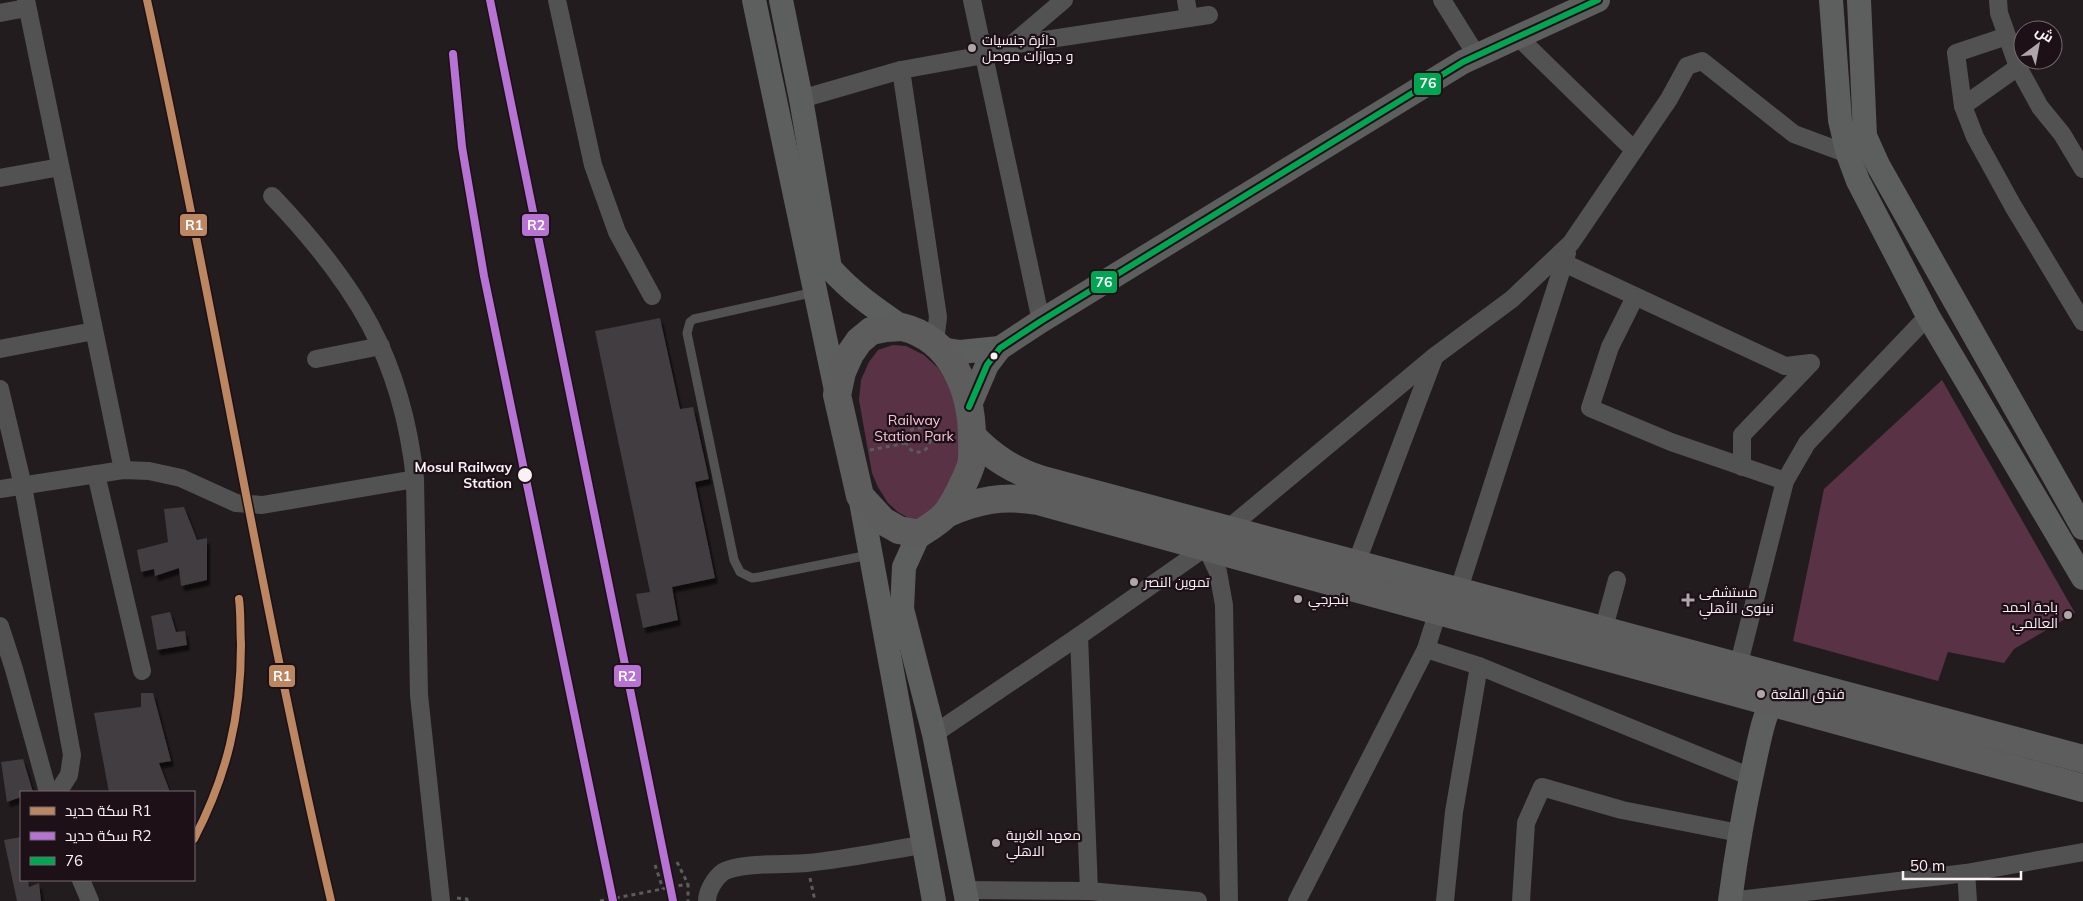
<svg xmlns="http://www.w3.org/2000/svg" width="2083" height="901" viewBox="0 0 2083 901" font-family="Mulish,Cairo,sans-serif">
<defs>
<filter id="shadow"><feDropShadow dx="3" dy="5.5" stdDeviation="1" flood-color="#0009"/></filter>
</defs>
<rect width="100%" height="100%" fill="#231c1f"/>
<g fill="#593245">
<path d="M893 345 906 346 924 355 939 369 953 391 962 418 961 465 930 517 912 520 898 512 888 503 878 487 872 473 859 400 861 380 869 362 878 350Z"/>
<path d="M1942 380 2075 613 2014 649 2004 663 1948 652 1938 681 1793 641 1824 489Z"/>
</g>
<g fill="#423c3f" filter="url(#shadow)">
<path d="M660 318 680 409 693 407 709 479 695 482 715 578 672 587 678 620 643 628 636 594 650 592 595 331Z"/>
<path d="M184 507 197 540 207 538V580L181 586 179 568 155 576 154 569 141 572 137 550 168 542 164 509Z"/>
<path d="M170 612 176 632 185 631 187 645 157 650 151 616Z"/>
<path d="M141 693H153L171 761 159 763 170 792H109L94 713 141 707Z"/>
<path d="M23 759 33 792H21V797L7 802 1 762Z"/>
<path d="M21 837V880H28L29 887 39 883 41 901H17L4 840Z"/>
</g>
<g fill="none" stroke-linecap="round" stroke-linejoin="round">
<g stroke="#5d5c5d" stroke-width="3" stroke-dasharray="4 4" stroke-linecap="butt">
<circle cx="918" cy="440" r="12"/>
<path d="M931 440 952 438"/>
<path d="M870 450 906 443"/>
<path d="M677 862 688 884V901"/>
<path d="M655 865 663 889"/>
<path d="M810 878 815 901"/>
<path d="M457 898 467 899V901"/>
<path d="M600 901 688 884"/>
</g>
<path stroke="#525252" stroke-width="9" d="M815 292 694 319 690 322 687 333 734 560 740 572 752 578 759 577 869 555"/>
<g stroke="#525252" stroke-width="18">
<path d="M26 0 123 470"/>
<path d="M557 0 593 165 617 232 652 296"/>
<path d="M972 0 1041 321"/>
<path d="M1186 0 1189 18"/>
<path d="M1442 0 1477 56"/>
<path d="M1998 0 1999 13 2018 67 2040 107 2062 134 2083 169"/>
<path d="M0 13 27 8"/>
<path d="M2007 36 1956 53 1963 106 1975 137 2013 206 2083 322"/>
<path d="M1518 37 1634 150"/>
<path d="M1011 45 1064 0"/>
<path d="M901 70 938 317 935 342"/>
<path d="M801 99 901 70 984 55 1011 45 1209 15"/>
<path d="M1963 106 2018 67"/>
<path d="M0 178 60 167"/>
<path d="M272 196C355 283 402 357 415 479"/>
<path d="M1564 263 1785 366 1811 363 1742 435V467"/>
<path d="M1635 297 1610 347 1590 408 1671 442 1785 481"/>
<path d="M0 349 94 331"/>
<path d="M316 359 381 346"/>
<path d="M0 389 23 486 72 755 69 775 58 792"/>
<path d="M96 474 142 671"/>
<path d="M0 489 123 470 149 471 181 478 236 503 262 505 415 479 419 695 441 901"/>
<path d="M1206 547 1218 572 1224 605 1229 901"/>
<path d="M1356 564 1434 358"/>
<path d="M1458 592 1567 253"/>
<path d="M0 626 14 669 48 792"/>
<path d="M1603 631 1617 580"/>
<path d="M1079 636 1089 891"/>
<path d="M1426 649 1479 666 1454 812 1445 901"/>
<path d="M1479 666 1751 777"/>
<path d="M1738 667 1785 481 1807 443 1928 316"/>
<path d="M934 734 1079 636 1206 547 1435 356 1512 299 1571 243 1669 99 1687 66 1702 61 1794 134 1848 154 1857 152"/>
<path d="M1966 873 1968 901"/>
<path d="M81 880 90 901"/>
<path d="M965 890 1089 891 1198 901"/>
<path d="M707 901C707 891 715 878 723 872 740 862 786 865 807 863 846 859 884 851 922 845"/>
<path d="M1297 901 1426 649 1438 611"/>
<path d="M1521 901 1526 823 1542 787 1622 810 1739 833"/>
<path d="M1730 901 1966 873 2083 852"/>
</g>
<g stroke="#5d5f5e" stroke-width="24">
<path d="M754 0 837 395"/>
<path d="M781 0 801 99 830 268C851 292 876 309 902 327"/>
<path d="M1831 0 1840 120 1848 154 1858 181 1928 316 2083 578"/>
<path d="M1859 0 1865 136 1878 165 2083 528"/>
<path d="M941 349 960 352 1000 348"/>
<path d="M969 407 987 365 1000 348 1041 321 1463 62 1598 0"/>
<path d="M860 496 934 901"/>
<path d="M919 534 904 567 902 609 934 734 967 901"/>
<path d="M1730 901C1736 855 1744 809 1754 764 1760 737 1764 710 1780 687"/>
</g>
<g stroke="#5c5d5c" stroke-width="28">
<path d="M902 327C952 339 972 391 972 438 972 446 973 457 971 465 967 477 953 507 944 516 937 523 928 528 919 534L899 530 883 521 860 496 837 395 842 372 850 354 859 341 871 331 886 328Z"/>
<path d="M972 436C993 458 1014 471 1043 480L2083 759"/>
<path d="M946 514C977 500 1004 495 1038 501L2083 788"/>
</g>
<defs>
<path id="bus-1" d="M969 407 987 365 1000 348 1041 321 1463 62 1598 0"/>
</defs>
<use href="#bus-1" stroke="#1d1016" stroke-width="10"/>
<use href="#bus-1" stroke="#00a651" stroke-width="6"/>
<defs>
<g id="rail-1">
<path d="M147 0C213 299 261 602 331 901"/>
<path d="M194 839C227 775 241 717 241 644 240 629 241 614 239 599"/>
</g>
<g id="rail-2">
<path d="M490 0 673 901"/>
<path d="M453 54 462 147 484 276 613 901"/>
</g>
</defs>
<use href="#rail-1" stroke="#1d1016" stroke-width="11"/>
<use href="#rail-2" stroke="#1d1016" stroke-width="11"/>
<use href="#rail-1" stroke="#bb8660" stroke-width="8"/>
<use href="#rail-2" stroke="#b673d3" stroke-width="8"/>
</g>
<g fill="#afa6aa" stroke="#1d1016" stroke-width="2">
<circle cx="972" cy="48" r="5"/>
<circle cx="1134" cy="582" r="5"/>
<circle cx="1298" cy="599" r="5"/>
<path d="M1685.5 592.5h5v5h5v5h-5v5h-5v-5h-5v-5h5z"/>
<circle cx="2068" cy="615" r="5"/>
<circle cx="1761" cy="694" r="5"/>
<circle cx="996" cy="843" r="5"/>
</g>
<g fill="#faf1f5" stroke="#1d1016" stroke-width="2">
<circle cx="994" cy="356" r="4.5"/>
<circle cx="525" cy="475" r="8"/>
</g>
<g text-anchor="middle" stroke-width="4.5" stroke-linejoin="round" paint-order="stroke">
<g font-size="14" fill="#faf1f5" stroke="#1d1016" text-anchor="start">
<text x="982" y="45">دائرة جنسيات<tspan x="982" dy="16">و جوازات موصل</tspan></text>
<text x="1144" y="587">تموين النصر</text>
<text x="1699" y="597">مستشفى<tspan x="1699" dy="16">نينوى الأهلي</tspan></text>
<text x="1308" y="604">بنجرجي</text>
<text x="2058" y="612" text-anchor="end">باجة احمد<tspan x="2058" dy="16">العالمي</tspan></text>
<text x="1771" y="699">فندق القلعة</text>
<text x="1006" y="840">معهد الغربية<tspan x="1006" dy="16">الاهلي</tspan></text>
</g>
<g font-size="14" fill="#f6c3d9" stroke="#1d1016">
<text x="914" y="425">Railway<tspan x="914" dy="16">Station Park</tspan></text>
</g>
<g font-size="14" font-weight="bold" fill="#faf1f5" stroke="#1d1016" text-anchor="end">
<text x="512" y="472">Mosul Railway<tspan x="512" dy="16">Station</tspan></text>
</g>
</g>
<g stroke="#1d1016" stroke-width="2">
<rect x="1413" y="72" width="29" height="24" rx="5" fill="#00a651"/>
<rect x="179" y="213" width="29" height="24" rx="5" fill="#bb8660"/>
<rect x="521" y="213" width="29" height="24" rx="5" fill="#b673d3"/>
<rect x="1090" y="270" width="28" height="24" rx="5" fill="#00a651"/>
<rect x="613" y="664" width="29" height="24" rx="5" fill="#b673d3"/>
<rect x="268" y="664" width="28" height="24" rx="5" fill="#bb8660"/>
</g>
<g font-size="14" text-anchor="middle" font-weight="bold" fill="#fff">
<text x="1428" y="88">76</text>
<text x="194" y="230">R1</text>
<text x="536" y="230">R2</text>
<text x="1104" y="287">76</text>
<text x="627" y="681">R2</text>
<text x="282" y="681">R1</text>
</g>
<rect x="20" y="791" width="175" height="90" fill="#1d1016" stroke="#756a6f"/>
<rect x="30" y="807" width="25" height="8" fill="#bb8660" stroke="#756a6f"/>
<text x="65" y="816" font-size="15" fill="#faf1f5">سكة حديد R1</text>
<rect x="30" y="832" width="25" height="8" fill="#b673d3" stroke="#756a6f"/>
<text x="65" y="841" font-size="15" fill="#faf1f5">سكة حديد R2</text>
<rect x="30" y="857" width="25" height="8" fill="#00a651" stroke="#756a6f"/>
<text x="65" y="866" font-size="15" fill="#faf1f5">76</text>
<g transform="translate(2038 45) rotate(32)"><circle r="24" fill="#1d1016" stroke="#756a6f"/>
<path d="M0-4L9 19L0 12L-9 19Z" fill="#afa6aa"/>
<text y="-8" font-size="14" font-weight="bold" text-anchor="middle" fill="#faf1f5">ش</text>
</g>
<path d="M1903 871v8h118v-8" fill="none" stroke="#faf1f5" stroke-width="2.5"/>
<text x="1910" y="871" font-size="15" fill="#faf1f5" stroke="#1d1016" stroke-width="4" paint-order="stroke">50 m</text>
</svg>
